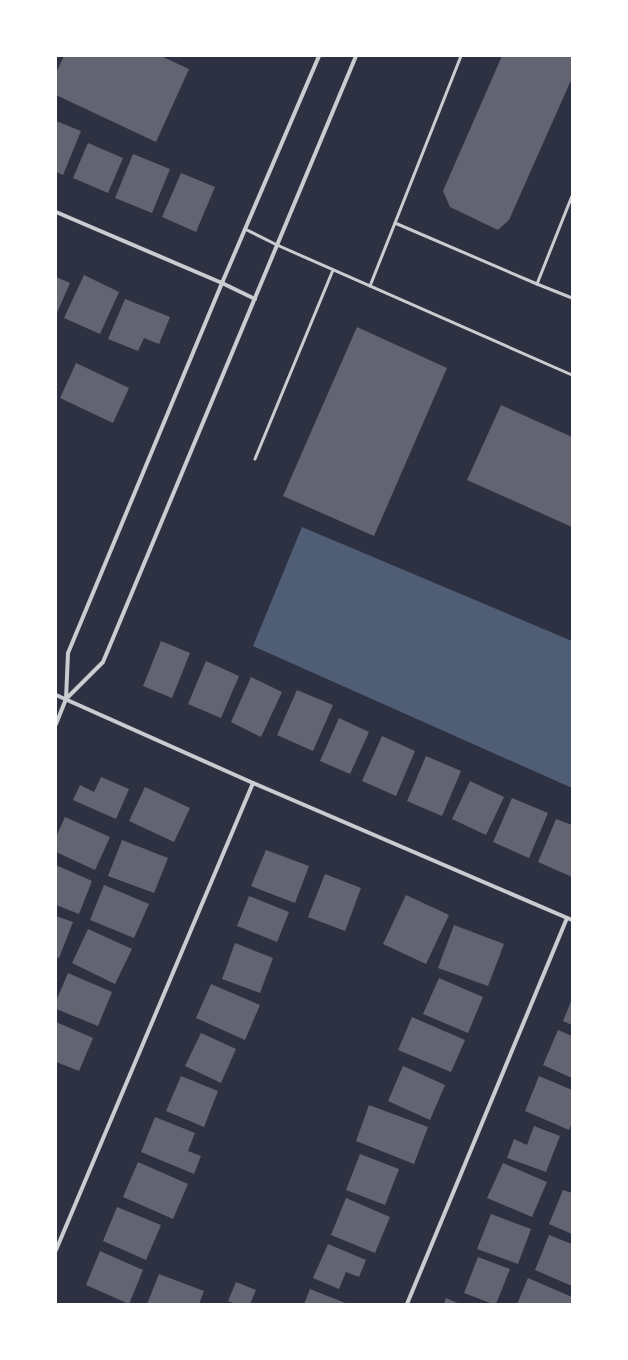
<svg xmlns="http://www.w3.org/2000/svg" width="628" height="1360" viewBox="0 0 628 1360" font-family="'Open Sans',sans-serif">
<rect width="100%" height="100%" fill="#2d3142"/>
<path fill="#4f5d75" d="M302 527 572 641V788L253 646Z"/>
<g fill="#626471">
<path d="M64 56H161L189 69 156 142 56 95V73Z"/>
<path d="M502 56H572V78L509 220 498 230 450 207 443 191Z"/>
<path d="M56 121 81 131 63 175 56 172Z"/>
<path d="M88 143 123 158 108 193 73 178Z"/>
<path d="M133 154 170 169 152 213 115 198Z"/>
<path d="M181 173 215 187 196 232 162 217Z"/>
<path d="M84 275 119 292 100 334 64 318Z"/>
<path d="M56 277 70 283 56 315Z"/>
<path d="M125 299 170 317 159 344 144 338 138 351 108 339Z"/>
<path d="M357 327 447 368 374 536 283 496Z"/>
<path d="M76 363 129 388 113 423 60 398Z"/>
<path d="M501 405 572 437V527L467 480Z"/>
<path d="M161 641 190 653 172 698 143 686Z"/>
<path d="M206 661 239 676 221 718 188 704Z"/>
<path d="M251 677 282 692 261 737 231 722Z"/>
<path d="M297 690 333 705 313 751 277 735Z"/>
<path d="M339 718 369 732 350 774 320 761Z"/>
<path d="M382 736 415 751 396 796 362 781Z"/>
<path d="M426 756 461 771 442 816 407 801Z"/>
<path d="M101 777 129 789 116 819 73 800 80 785 94 792Z"/>
<path d="M470 781 504 797 486 835 452 819Z"/>
<path d="M145 787 190 808 174 842 129 821Z"/>
<path d="M512 798 548 813 529 858 493 842Z"/>
<path d="M65 817 110 837 95 870 56 852V837Z"/>
<path d="M556 819 572 825V877L538 862Z"/>
<path d="M122 840 168 858 154 893 108 876Z"/>
<path d="M266 850 309 866 295 903 251 886Z"/>
<path d="M56 865 92 881 79 914 56 905Z"/>
<path d="M325 874 361 888 345 931 308 917Z"/>
<path d="M104 885 149 904 134 938 90 920Z"/>
<path d="M406 895 449 915 426 964 383 944Z"/>
<path d="M249 896 289 912 277 942 237 926Z"/>
<path d="M56 916 73 922 59 958 56 957Z"/>
<path d="M454 925 504 944 488 986 438 968Z"/>
<path d="M88 929 132 949 115 984 72 963Z"/>
<path d="M235 943 273 958 260 993 222 979Z"/>
<path d="M68 973 112 992 98 1026 56 1009V1001Z"/>
<path d="M439 978 483 997 468 1033 423 1014Z"/>
<path d="M211 984 260 1005 245 1040 196 1018Z"/>
<path d="M572 999V1025L563 1021Z"/>
<path d="M412 1017 465 1040 451 1072 398 1050Z"/>
<path d="M56 1022 93 1038 79 1071 56 1062Z"/>
<path d="M558 1030 572 1036V1078L543 1065Z"/>
<path d="M201 1033 236 1049 221 1083 185 1066Z"/>
<path d="M403 1066 445 1085 430 1120 388 1101Z"/>
<path d="M181 1076 218 1091 204 1127 166 1111Z"/>
<path d="M539 1076 572 1090V1123L569 1130 525 1111Z"/>
<path d="M369 1105 428 1127 414 1164 356 1141Z"/>
<path d="M155 1117 195 1133 188 1151 201 1156 194 1174 141 1152Z"/>
<path d="M534 1126 560 1136 546 1172 507 1158 514 1139 527 1145Z"/>
<path d="M360 1154 399 1169 385 1205 346 1190Z"/>
<path d="M138 1162 188 1184 173 1219 123 1197Z"/>
<path d="M503 1163 547 1182 532 1217 487 1198Z"/>
<path d="M563 1190 572 1193V1234L549 1224Z"/>
<path d="M346 1198 390 1217 375 1253 331 1235Z"/>
<path d="M117 1207 161 1225 146 1260 103 1241Z"/>
<path d="M491 1214 531 1229 518 1264 477 1249Z"/>
<path d="M549 1235 572 1244V1286L535 1270Z"/>
<path d="M328 1244 366 1260 359 1277 346 1272 339 1289 313 1278Z"/>
<path d="M100 1251 143 1270 129 1304 86 1285Z"/>
<path d="M478 1257 510 1269 496 1304H493L464 1293Z"/>
<path d="M159 1274 204 1291 199 1304H147Z"/>
<path d="M528 1278 572 1297V1304H517Z"/>
<path d="M236 1282 256 1290 250 1304H236L228 1301Z"/>
<path d="M310 1289 348 1304H304Z"/>
<path d="M446 1298 460 1304H444Z"/>
</g>
<g fill="none" stroke-linecap="round" stroke-linejoin="round">
<g stroke="#caccd0" stroke-width="3">
<path d="M461 56 395 223 537 284 572 298"/>
<path d="M245 229 277 245 572 375"/>
<path d="M537 284 572 196"/>
<path d="M370 286 395 223"/>
<path d="M255 459 333 270"/>
</g>
<g stroke="#caccd0" stroke-width="4">
<path d="M56 212 222 283 255 299"/>
<path d="M56 695 253 783 572 920"/>
<path d="M66 699 103 662 356 56"/>
<path d="M56 724 66 699 68 653 222 283 319 56"/>
<path d="M56 1250 253 783"/>
<path d="M407 1304 567 918"/>
</g>
</g>
<rect width="628" height="1360" fill="none" stroke="#ffffff" stroke-width="114"/>
</svg>
